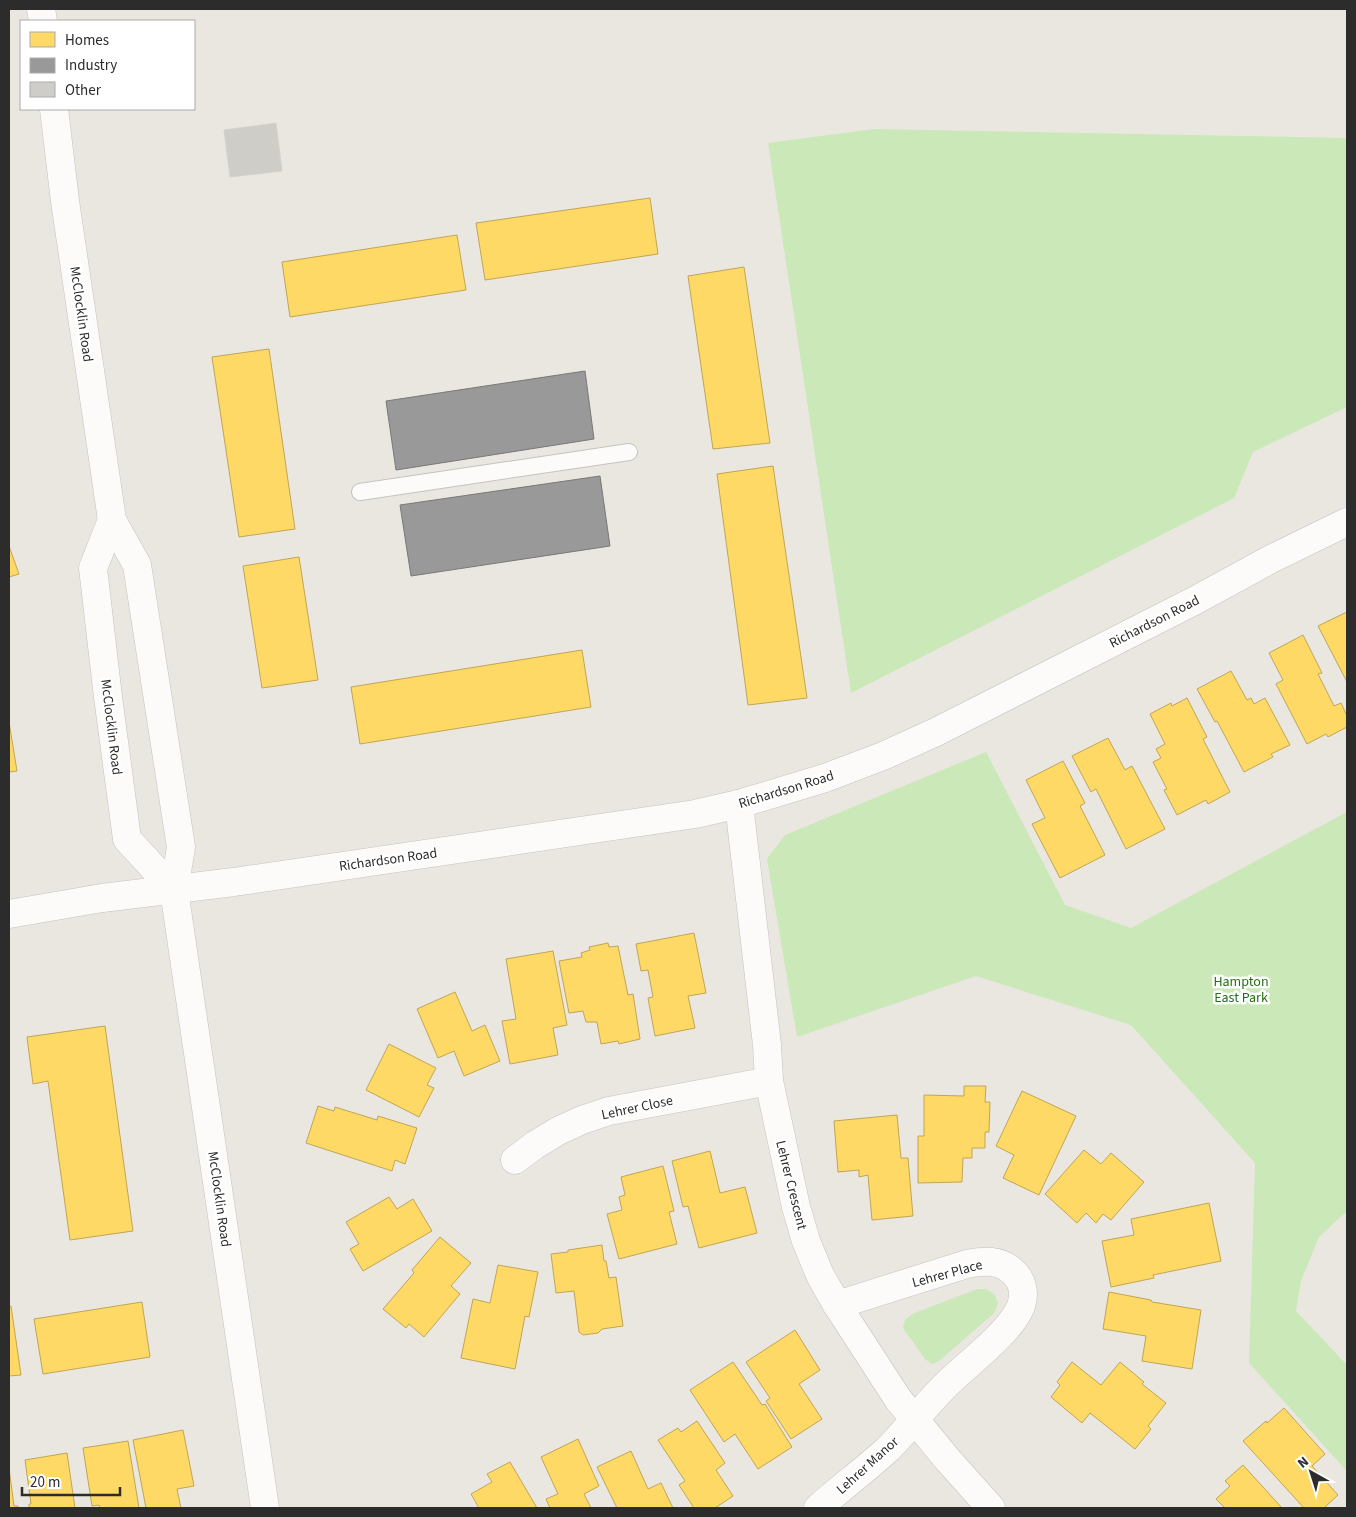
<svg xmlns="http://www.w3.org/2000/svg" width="1356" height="1517" viewBox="0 0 1356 1517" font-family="'Source Sans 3',sans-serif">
<rect width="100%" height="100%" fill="#eae7e1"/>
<g fill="#cae8b8">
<path d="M874 129 1347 138V407L1253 452 1234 498 851 693 768 143Z"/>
<path d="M986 752 1065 905 1131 928 1347 812V1211L1319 1237 1301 1281 1296 1311 1347 1365V1471L1249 1363 1255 1163 1131 1025 976 976 797 1037 767 859 785 835Z"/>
<path d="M977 1289H986L995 1295 998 1304 994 1313 939 1361 932 1364 925 1359 903 1328 905 1320 912 1314Z"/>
</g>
<g fill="#ffd966" stroke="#c0a555">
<path d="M650 198 658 254 485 280 476 223Z"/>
<path d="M457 235 466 290 290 317 282 262Z"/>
<path d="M744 267 770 443 713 449 688 276Z"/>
<path d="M269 349 295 529 239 537 212 357Z"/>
<path d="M773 466 807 698 748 705 717 474Z"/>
<path d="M9 546 19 574 9 577Z"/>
<path d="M299 557 318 680 262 688 243 566Z"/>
<path d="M1347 612V682L1318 626Z"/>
<path d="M1303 635 1322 673 1318 674 1334 706 1341 703 1347 716V727L1328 737 1326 734 1307 744 1276 684 1283 680 1269 653Z"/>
<path d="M582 650 591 707 360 744 351 687Z"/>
<path d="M1231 671 1247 700 1251 698 1254 704 1265 698 1290 745 1271 754 1273 757 1244 772 1217 721 1215 722 1197 689Z"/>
<path d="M1187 698 1207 737 1203 739 1230 792 1208 804 1206 800 1177 815 1164 790 1167 789 1153 762 1161 758 1156 749 1165 744 1150 714 1171 703 1172 706Z"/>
<path d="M9 722 17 771 9 772Z"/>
<path d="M1108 738 1125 770 1132 766 1165 829 1126 849 1096 789 1091 792 1072 756Z"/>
<path d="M1063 761 1085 803 1080 806 1105 855 1060 878 1032 824 1045 818 1026 780Z"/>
<path d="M694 933 706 993 688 996 695 1028 655 1036 648 998 653 997 648 970 641 971 636 944Z"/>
<path d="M608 943 609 947 618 946 628 995 633 994 640 1039 619 1044 618 1041 601 1044 597 1022H586L583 1011 569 1013 559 961 582 957 581 953 590 950 589 947Z"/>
<path d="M553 951 567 1025 553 1028 558 1055 510 1064 502 1021 516 1019 506 959Z"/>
<path d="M455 992 472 1031 485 1025 500 1061 464 1076 454 1051 438 1058 417 1009Z"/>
<path d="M105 1026 133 1231 70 1240 48 1081 33 1084 27 1037Z"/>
<path d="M389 1044 436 1068 427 1085 434 1088 419 1117 366 1090Z"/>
<path d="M964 1086H986L985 1102H990L989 1132H985V1148H972V1158H963L962 1182 918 1183V1136H924V1095L964 1096Z"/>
<path d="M1022 1091 1076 1116 1039 1195 1003 1178 1014 1155 996 1146Z"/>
<path d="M318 1106 334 1111 335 1107 377 1120 378 1116 417 1128 405 1164 395 1160 392 1171 306 1143Z"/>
<path d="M897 1115 901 1158H908L913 1216 872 1220 868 1175 859 1177V1170L838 1172 834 1121Z"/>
<path d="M1084 1150 1101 1164 1111 1153 1144 1182 1111 1220 1103 1214 1096 1223 1086 1213 1077 1223 1045 1194Z"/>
<path d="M710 1151 720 1193 745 1187 757 1233 699 1248 688 1206 683 1207 672 1161Z"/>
<path d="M663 1166 674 1211 669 1212 677 1244 619 1259 607 1214 622 1210 619 1197 625 1195 621 1177Z"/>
<path d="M389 1197 397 1209 413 1199 432 1231 363 1271 350 1249 359 1244 346 1222Z"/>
<path d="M1209 1203 1221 1261 1153 1275 1154 1278 1111 1287 1102 1241 1134 1235 1131 1219Z"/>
<path d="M440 1237 471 1263 451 1286 460 1294 424 1337 409 1324 406 1328 383 1309 414 1273 412 1270Z"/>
<path d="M602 1245 604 1261H606L609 1278 616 1277 623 1326 602 1329 598 1333 583 1335 579 1332 574 1291 556 1293 551 1254 568 1252V1250Z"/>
<path d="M498 1265 538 1272 529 1317 525 1316 515 1369 461 1358 473 1299 490 1303Z"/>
<path d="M1109 1292 1151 1300 1152 1302 1201 1310 1192 1369 1142 1361 1146 1336 1103 1329Z"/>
<path d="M142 1302 150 1357 43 1374 34 1319Z"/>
<path d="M11 1306 21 1375 9 1376V1307Z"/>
<path d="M795 1330 820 1370 799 1384 822 1419 791 1439 766 1401 770 1398 746 1362Z"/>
<path d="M733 1362 762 1405 765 1404 792 1447 758 1469 735 1434 724 1442 690 1390Z"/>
<path d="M1072 1362 1101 1385 1120 1362 1144 1382 1142 1384 1166 1403 1148 1426 1151 1429 1135 1449 1090 1413 1082 1423 1051 1397 1060 1385 1057 1382Z"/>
<path d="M1284 1408 1325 1454 1312 1466 1338 1495 1324 1508H1304L1243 1441 1266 1421 1267 1423Z"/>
<path d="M697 1421 725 1463 716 1470 733 1496 715 1508H694L679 1485 685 1481 658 1440 678 1428 681 1432Z"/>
<path d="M183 1430 194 1486 177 1489 181 1508H146L133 1440Z"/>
<path d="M578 1439 599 1486 584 1494 591 1508H550L546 1499 558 1494 541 1457Z"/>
<path d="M128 1441 139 1508H100L99 1505 92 1506 83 1448Z"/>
<path d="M631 1451 648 1489 661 1483 673 1508H617L597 1467Z"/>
<path d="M67 1453 75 1508H29V1504H31L25 1460Z"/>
<path d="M510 1462 537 1508H479L471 1494 492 1482 487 1474Z"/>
<path d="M1243 1465 1282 1508H1225L1216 1499 1230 1486 1225 1481Z"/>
<path d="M9 1468 14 1506H18V1508H9Z"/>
</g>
<g fill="#999" stroke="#787878">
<path d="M585 371 594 439 396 470 386 401Z"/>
<path d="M600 476 610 546 411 576 400 505Z"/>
</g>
<path fill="#cfcdc8" stroke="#d5d2cd" d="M276 123 282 171 230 177 224 130Z"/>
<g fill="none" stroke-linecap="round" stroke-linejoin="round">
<defs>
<path id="service" d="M360 492 629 452"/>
<g id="minor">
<path d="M739 804 767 1045 769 1081 796 1207 806 1241 820 1275 837 1305 898 1399 948 1460 991 1508"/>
<path d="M515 1160 535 1145 558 1131 582 1120 609 1111 769 1081"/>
<path d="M818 1508C841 1488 866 1469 888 1449 909 1428 926 1404 947 1384 967 1364 1011 1332 1021 1306 1025 1294 1023 1280 1013 1272 1000 1259 984 1261 967 1264L837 1305"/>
</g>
<g id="tertiary">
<path d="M41 9 43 21"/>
<path d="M54 109 65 201 112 520 137 565 181 847 174 890 265 1508"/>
<path d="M112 520 93 568 108 697 127 839 174 890"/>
<path d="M9 914 102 898 234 882 695 814 739 804 825 778 883 756 936 732 1194 601 1271 559 1347 522"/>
</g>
</defs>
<use href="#service" stroke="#c3c3c2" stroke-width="18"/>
<use href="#minor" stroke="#c3c3c2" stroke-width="29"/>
<use href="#tertiary" stroke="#c3c3c2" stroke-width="29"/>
<use href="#service" stroke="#fcfbfa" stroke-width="16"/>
<use href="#minor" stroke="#fcfbfa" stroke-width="28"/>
<use href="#tertiary" stroke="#fcfbfa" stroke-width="28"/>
</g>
<g text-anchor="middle" stroke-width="5" stroke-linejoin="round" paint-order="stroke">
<g font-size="14" fill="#2c2c2c" stroke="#fff">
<text transform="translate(82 314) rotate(82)" y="5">McClocklin Road</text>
<text transform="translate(1154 621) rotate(-27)" y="5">Richardson Road</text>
<text transform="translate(112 727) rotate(83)" y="5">McClocklin Road</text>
<text transform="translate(786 789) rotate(-17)" y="5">Richardson Road</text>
<text transform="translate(388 859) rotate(-8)" y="5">Richardson Road</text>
<text transform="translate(637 1107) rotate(-12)" y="5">Lehrer Close</text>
<text transform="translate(792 1185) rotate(76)" y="5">Lehrer Crescent</text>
<text transform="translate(220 1199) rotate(82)" y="5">McClocklin Road</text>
<text transform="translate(947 1273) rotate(-15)" y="5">Lehrer Place</text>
<text transform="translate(867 1465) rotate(-42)" y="5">Lehrer Manor</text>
</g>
<g font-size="14" fill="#256f15" stroke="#fff">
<text x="1241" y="986">Hampton<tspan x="1241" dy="16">East Park</tspan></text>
</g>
</g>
<rect width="1356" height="1517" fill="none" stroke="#2c2c2c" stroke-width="20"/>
<rect x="20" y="20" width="175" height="90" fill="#ffffff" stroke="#ababab"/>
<rect x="30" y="32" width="25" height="15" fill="#ffd966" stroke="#ababab"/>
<text x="65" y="45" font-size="15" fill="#2c2c2c">Homes</text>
<rect x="30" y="58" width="25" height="15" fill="#999999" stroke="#ababab"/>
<text x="65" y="70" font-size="15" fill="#2c2c2c">Industry</text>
<rect x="30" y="82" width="25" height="15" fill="#cfcdc8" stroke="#ababab"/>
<text x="65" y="95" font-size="15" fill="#2c2c2c">Other</text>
<g transform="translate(1311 1472) rotate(321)" stroke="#ffffff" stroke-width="4" paint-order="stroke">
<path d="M0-4L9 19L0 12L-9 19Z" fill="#2c2c2c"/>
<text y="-8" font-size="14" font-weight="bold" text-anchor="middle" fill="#2c2c2c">N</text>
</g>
<path d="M22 1487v8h98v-8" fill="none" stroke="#2c2c2c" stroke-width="2.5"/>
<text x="30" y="1487" font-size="15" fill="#2c2c2c" stroke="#ffffff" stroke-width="4" paint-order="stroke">20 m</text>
</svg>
